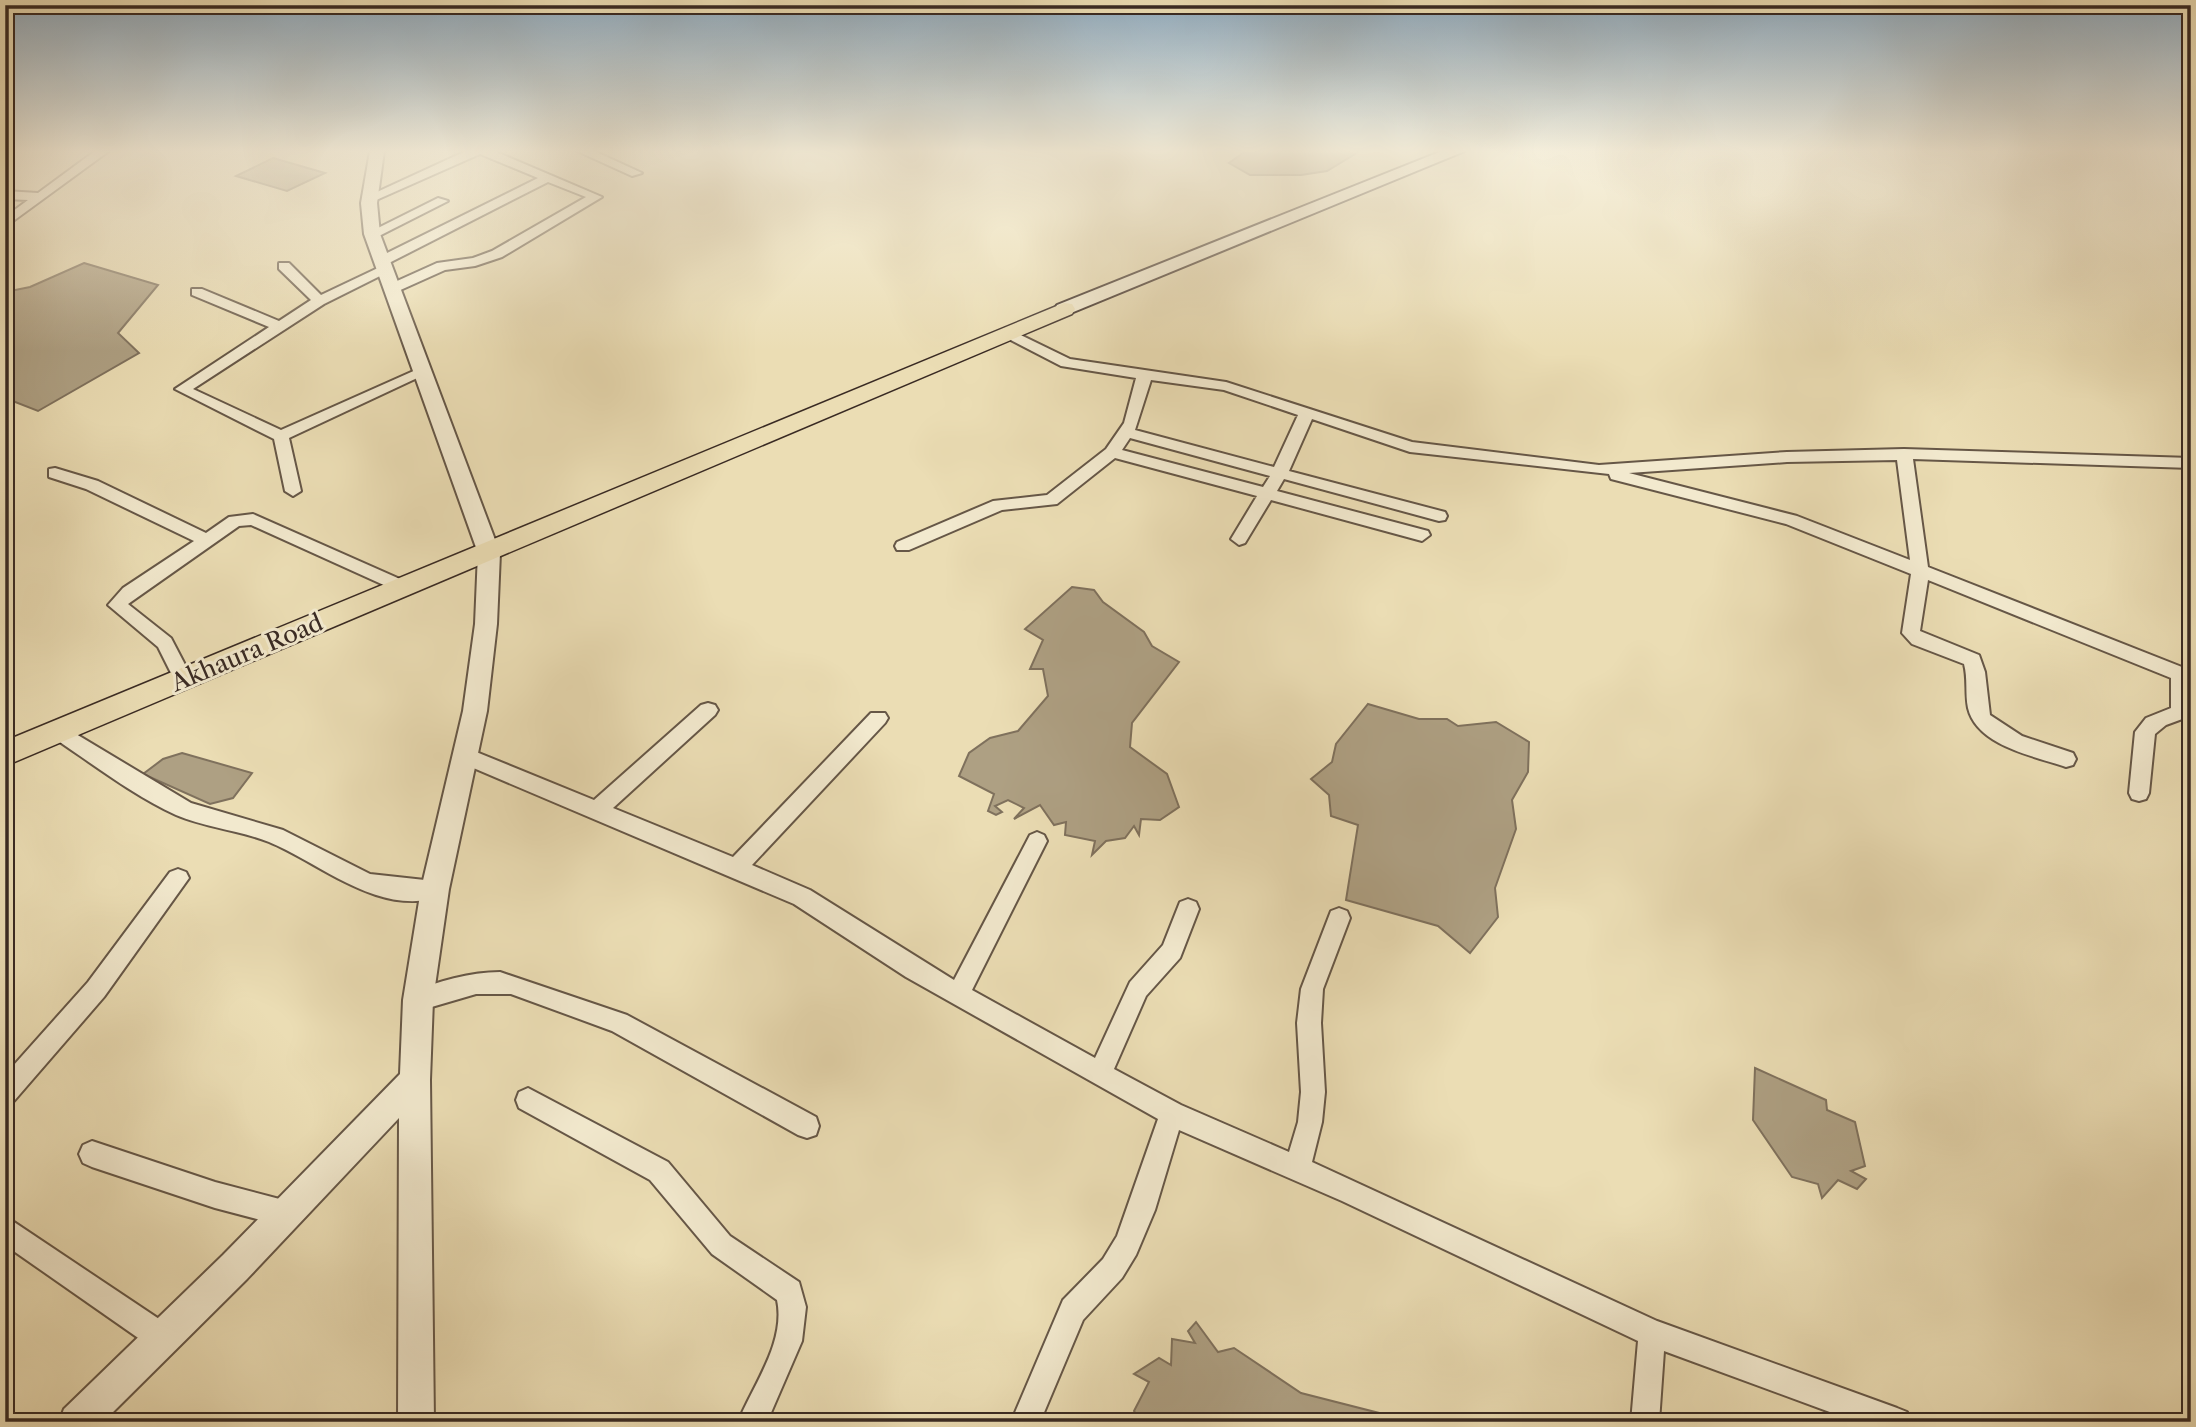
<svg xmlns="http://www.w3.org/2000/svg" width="2196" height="1427" viewBox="0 0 2196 1427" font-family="'Libre Caslon Text',serif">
<rect width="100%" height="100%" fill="#ebddb4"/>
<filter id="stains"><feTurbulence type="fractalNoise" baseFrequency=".00286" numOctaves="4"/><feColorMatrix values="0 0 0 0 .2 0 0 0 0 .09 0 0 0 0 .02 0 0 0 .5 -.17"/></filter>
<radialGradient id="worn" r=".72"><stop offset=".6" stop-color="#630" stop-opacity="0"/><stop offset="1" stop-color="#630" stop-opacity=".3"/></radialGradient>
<g fill="#aea083" stroke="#7f715d" stroke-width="2">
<path d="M1246 151H1360L1327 171 1301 175H1250L1229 163Z"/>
<path d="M273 158 325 173 287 191 236 176Z"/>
<path d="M84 263 158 285 118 333 139 353 38 411 5 398V292L30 287Z"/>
<path d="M1072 587 1094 590 1103 602 1144 632 1152 646 1179 662 1132 723 1130 747 1167 774 1179 807 1160 820 1141 819 1139 835 1134 826 1125 838 1106 841 1092 855 1095 841 1065 835 1066 822 1054 825 1040 805 1014 819 1024 808 1008 800 995 806 1002 812 996 815 988 811 994 794 959 776 969 753 990 738 1018 731 1048 696 1043 669H1030L1043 640 1025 629Z"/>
<path d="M1368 704 1419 719H1447L1458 726 1496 722 1529 742 1528 772 1512 800 1516 829 1495 888 1498 917 1470 953 1438 926 1346 900 1358 825 1331 816 1329 795 1311 779 1332 762 1336 744Z"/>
<path d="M182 753 252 773 233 798 210 804 143 774 163 759Z"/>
<path d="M1755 1068 1826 1100 1827 1110 1855 1122 1865 1166 1851 1171 1866 1179 1857 1189 1838 1180 1822 1198 1818 1184 1792 1177 1753 1120Z"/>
<path d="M1196 1322 1218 1352 1234 1348 1301 1393 1383 1414 1390 1422H1141L1134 1411 1149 1382 1134 1374 1159 1358 1171 1365 1172 1339 1195 1343 1188 1331Z"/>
</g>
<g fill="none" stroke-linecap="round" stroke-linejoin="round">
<defs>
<g id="minor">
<path d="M95 151H109L5 227V217L28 200 5 199V191L38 193Z"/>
<path d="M466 151H494L602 197 502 257 475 266 445 270 396 292H386V286L437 263 473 258 492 251 586 197 548 182 387 264H377V258L538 178 480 154 374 201 364 198Z"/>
<path d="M577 151H594L642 173 632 176Z"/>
<path d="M438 198 448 201 377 237 366 234Z"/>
<path d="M279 263H289L321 295 380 267 392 270 324 304 193 389 281 430 418 369 423 368 430 372 289 438 301 491 293 496 285 491 274 439 175 389 269 327 192 295V289H202L279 321 311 300 279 269Z"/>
<path d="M1006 328 1070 359 1226 382 1412 442 1599 465 1787 452 1904 449 2191 458V468L1913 459 1928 567 2187 669C2195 681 2192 705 2185 718L2166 725 2155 734 2149 793 2146 799 2139 801 2132 799 2129 793 2135 732 2146 718 2171 708V678L1928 580 1920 631 1979 655 1985 672 1990 715 2022 736 2073 753 2076 759 2073 765 2066 767C2034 756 1977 746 1968 708 1965 693 1968 679 1964 664L1912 644 1902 633 1911 574 1786 524 1611 479 1609 474 1410 452 1312 419 1289 471 1445 512 1447 516 1445 520 1439 521 1284 479 1277 491 1428 531 1430 535 1422 541 1271 500 1245 543 1239 545 1231 539 1257 496 1115 458 1057 504 1002 510 909 550H897L895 546 897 542 993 501 1047 495 1106 449 1124 423 1136 378 1061 366 1001 335 999 332ZM1151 380 1224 390 1298 415 1274 467 1135 430ZM1130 438 1270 476 1263 487 1122 450ZM1897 460 1910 560 1797 516 1629 473 1787 462Z"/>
<path d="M55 468 98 481 206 533 229 517 253 514 409 583 412 587 409 591H397L251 525 239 526 128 604 171 638 193 680 191 685H177L158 647 108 605 123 588 194 541 86 489 49 477V469Z"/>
<path d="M708 703 715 705 718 710 715 715 613 808 733 857 871 713H885L888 718 885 723 752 865 810 890 954 980 1030 835 1037 832 1044 835 1047 841 972 990 1095 1058 1130 982 1163 945 1180 902 1188 899 1196 902 1199 909 1180 958 1146 996 1114 1069 1181 1105 1289 1152 1298 1122 1301 1092 1297 1023 1301 989 1331 911 1339 908 1347 911 1350 918 1323 989 1321 1023 1325 1092 1322 1122 1312 1162 1657 1321 1897 1408 1907 1412 1911 1422H1857L1664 1351 1659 1422H1631L1638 1341 1342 1201 1179 1130 1155 1210 1136 1255 1122 1278 1083 1320 1040 1422H1011L1063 1300 1103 1259 1117 1236 1158 1119 906 977 794 904 457 761 454 755 457 749 464 747 594 800 701 705Z"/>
<path d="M61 725 191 803 283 830 370 874 443 882 446 889 443 896C380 918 322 864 269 842 239 830 206 828 176 815 133 795 94 765 54 738L51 733 54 728Z"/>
<path d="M178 869 186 872 189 878 104 997 14 1101 5 1105V1075L88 982 170 872Z"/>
<path d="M500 972 627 1015 816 1117 819 1126 816 1135 807 1138 798 1135 612 1031 511 994H476L418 1011 410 1008 406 1000 410 992C438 982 469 972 500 972Z"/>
<path d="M528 1088 668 1162 730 1236 799 1282 806 1307 802 1341 767 1422H738C753 1385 786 1342 777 1300L712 1254 650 1180 519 1108 516 1100 519 1092Z"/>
<path d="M92 1141 215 1182 287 1201 296 1205 300 1214 296 1223 287 1227 215 1208 92 1167 83 1163 79 1154 83 1145Z"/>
<path d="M5 1216 174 1329 178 1339 174 1349 164 1353 154 1349 5 1245Z"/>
</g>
<path id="tertiary" d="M370 151H384L377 203 380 234 500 553 497 624 487 711 449 889 433 1000 430 1080 434 1422H398L399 1118 247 1279 103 1422H59L64 1409 223 1255 400 1074 403 1000 421 889 463 711 475 624 478 553 364 234 361 203Z"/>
<path id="secondary" d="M1442 151H1465L1071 313 1064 315 1055 309 1057 305Z"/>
<path id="primary" d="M1064 303 1072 304 1075 309 1072 314 5 766V741Z"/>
</defs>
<use href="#minor" stroke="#665747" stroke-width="4"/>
<use href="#tertiary" stroke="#665747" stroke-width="4"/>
<use href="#secondary" stroke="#392a23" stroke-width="4"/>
<use href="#primary" stroke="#392a23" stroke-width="3"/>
<use href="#minor" fill="#f2e9ce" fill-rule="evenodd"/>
<use href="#tertiary" fill="#f2e9ce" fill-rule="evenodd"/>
<use href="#secondary" fill="#f2e9ce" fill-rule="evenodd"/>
<use href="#primary" fill="#ebddb4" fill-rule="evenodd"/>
</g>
<linearGradient id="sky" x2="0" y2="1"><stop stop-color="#91acc0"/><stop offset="0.43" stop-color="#f6f0dd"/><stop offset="1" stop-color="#f6f0dd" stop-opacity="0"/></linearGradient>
<rect width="2196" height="351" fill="url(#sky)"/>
<g text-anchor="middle" stroke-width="6" stroke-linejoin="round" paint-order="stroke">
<g font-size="24" fill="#392a23" stroke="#f2e9ce">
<text transform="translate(247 653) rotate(-23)" y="8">Akhaura Road</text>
</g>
</g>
<rect width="2196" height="1427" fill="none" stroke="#ebddb4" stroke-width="28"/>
<rect x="7" y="7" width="2182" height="1413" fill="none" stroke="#392a23" stroke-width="3.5"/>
<rect x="14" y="14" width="2168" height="1399" fill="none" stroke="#392a23" stroke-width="2"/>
<rect width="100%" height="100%" filter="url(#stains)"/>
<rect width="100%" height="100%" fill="url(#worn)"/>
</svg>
